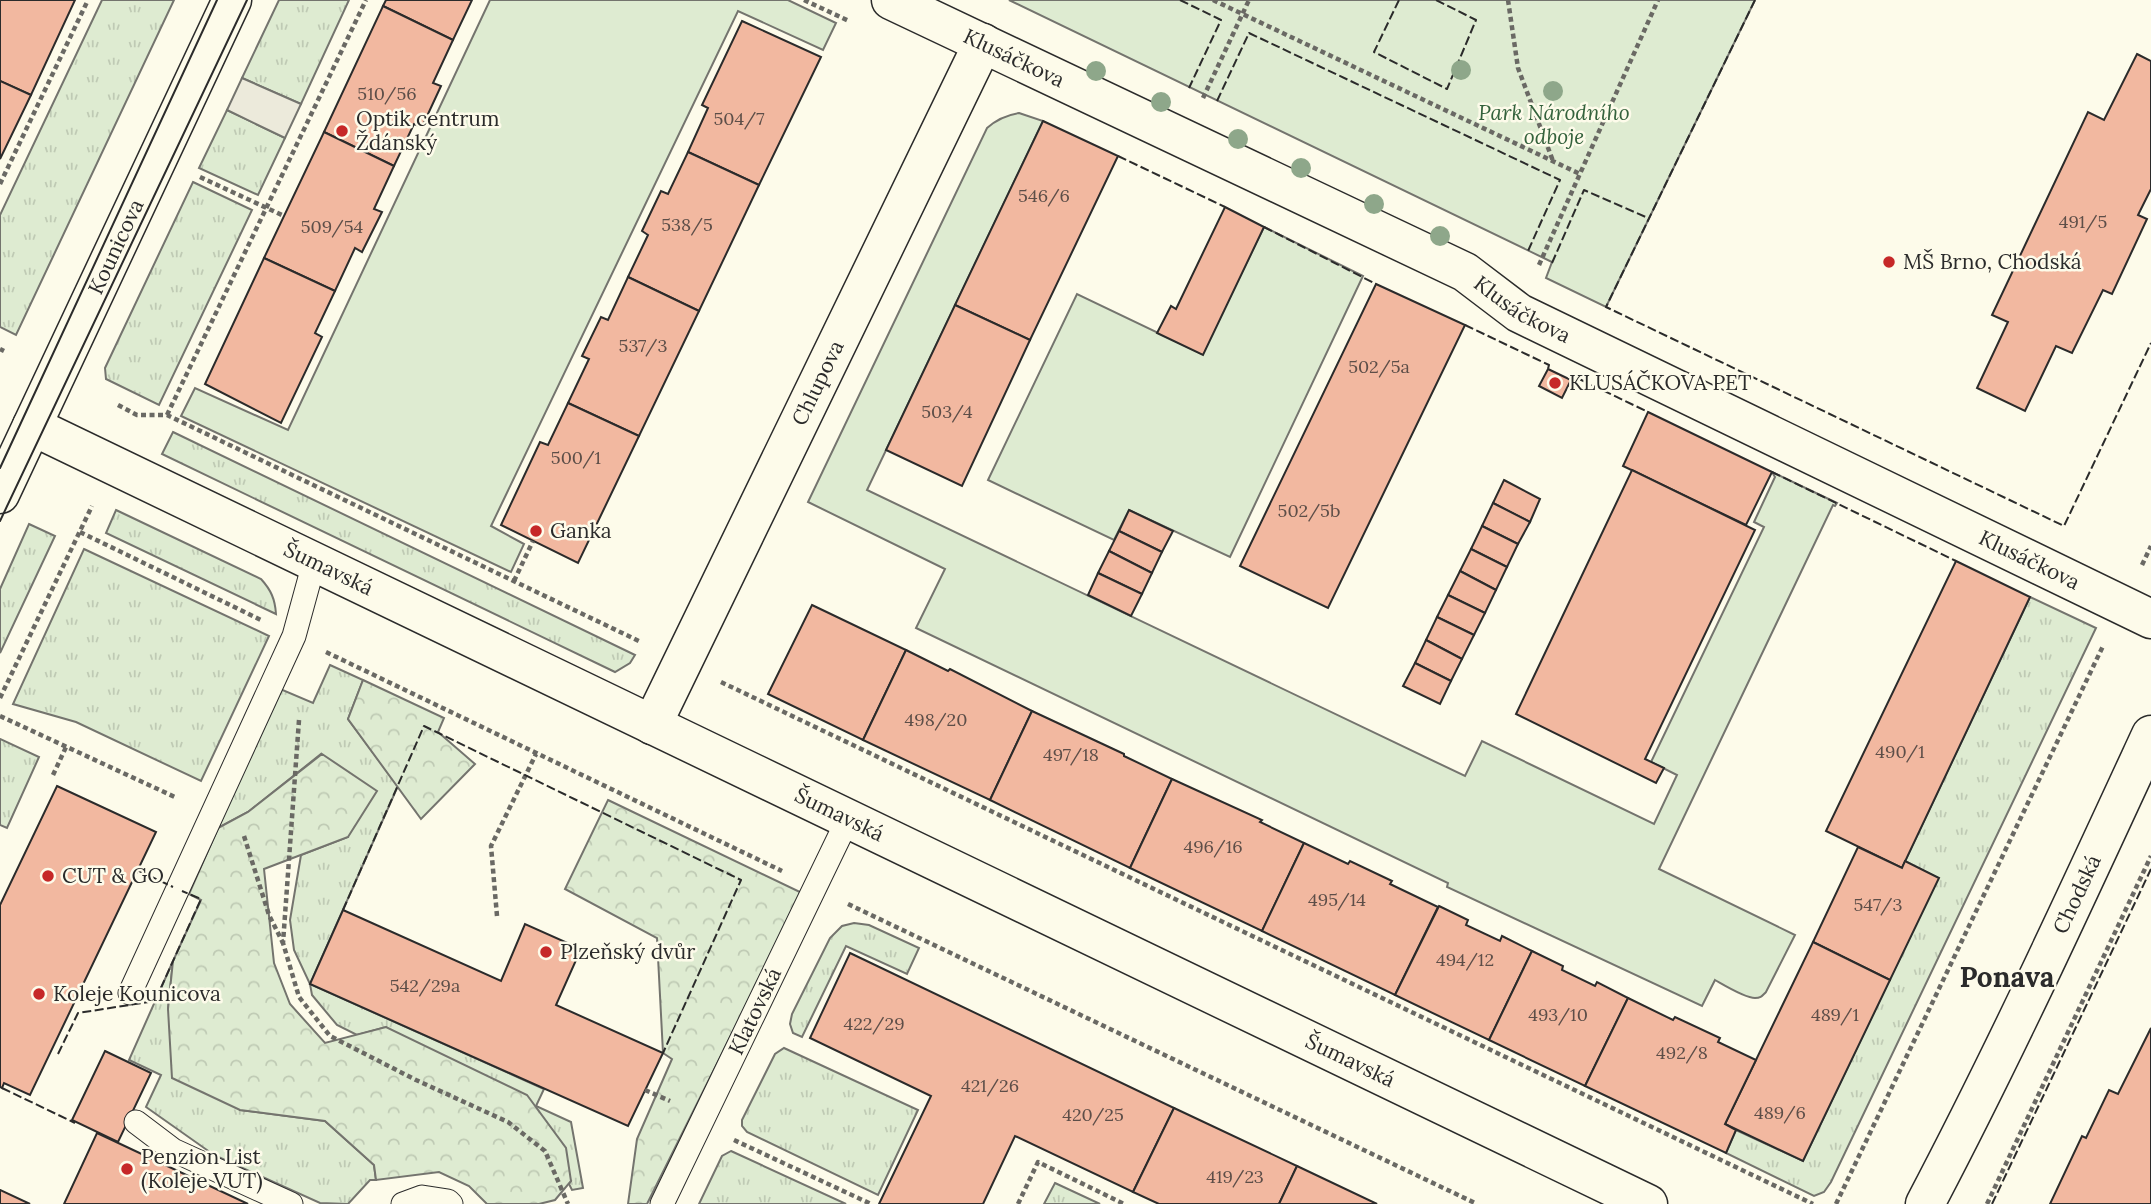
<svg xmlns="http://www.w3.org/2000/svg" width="2151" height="1204" viewBox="0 0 2151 1204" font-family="Lora,serif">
<defs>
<pattern id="grass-tufts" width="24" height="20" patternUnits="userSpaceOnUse" patternTransform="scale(1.75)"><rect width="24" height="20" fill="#deebd1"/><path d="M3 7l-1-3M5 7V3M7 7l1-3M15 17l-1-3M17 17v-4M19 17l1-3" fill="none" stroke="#bfcab4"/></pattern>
<pattern id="forest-crowns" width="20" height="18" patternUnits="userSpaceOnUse" patternTransform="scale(1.75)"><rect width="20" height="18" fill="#deebd1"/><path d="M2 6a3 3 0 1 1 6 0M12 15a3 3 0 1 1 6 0" fill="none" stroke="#bfcab4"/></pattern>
</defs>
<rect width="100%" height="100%" fill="#fdfbea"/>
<g fill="url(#grass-tufts)" stroke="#74746e" stroke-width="2">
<path d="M102 0H174L16 335 0 327V215Z"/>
<path d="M279 0H349L301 104 242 78Z"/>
<path d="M227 110 285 138 258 195 199 168Z"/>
<path d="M193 182 252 210 159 405 106 379 105 368Z"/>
<path d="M173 432 635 655 630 663 615 672 162 454Z"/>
<path d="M116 510 261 579C271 590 275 599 276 614L106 533Z"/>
<path d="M29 524 55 536 0 653V589Z"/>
<path d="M84 549 269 636 201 781 76 722 13 704Z"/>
<path d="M2030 597 2096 628 1831 1182 1824 1192 1814 1196 1726 1153 1736 1130 1803 1161 1938 878 1905 861Z"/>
<path d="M330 665 363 680 348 719 398 786 310 984 544 1089 536 1106 571 1122 583 1188 572 1190 569 1184 571 1181 386 1027 357 1035 337 1025 312 995 310 984 294 950 290 920 301 855 348 837 321 754 248 812 218 828 278 688 313 703Z"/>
<path d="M0 739 39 757 7 828 0 825Z"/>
<path d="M854 923 869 925 919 948 907 974 846 946 802 1037 793 1033 790 1024 792 1014 830 938 842 926Z"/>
<path d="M173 961 168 1009 240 1110 325 1121 374 1165 376 1180H370L348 1204 320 1203 214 1155 146 1107 161 1075 129 1060Z"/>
<path d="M784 1048 918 1110 878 1195 747 1132 742 1126V1120L775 1054Z"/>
<path d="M731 1151 846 1204H699L722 1156Z"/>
<path d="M1055 1183 1100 1204H1044Z"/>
</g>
<g fill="url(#forest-crowns)" stroke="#74746e" stroke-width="2">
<path d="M363 680 444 718 438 732 475 764 421 819 348 719Z"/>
<path d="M322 754 377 791 348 837 264 869 274 963 290 1004 325 1043 386 1027 527 1095 566 1148 571 1181 555 1200 539 1204H487L469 1186 439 1172 376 1180 374 1165 325 1121 240 1110 172 1078 168 1009 173 961 201 900 189 894 218 828 248 812Z"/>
<path d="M608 800 802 893 647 1204H628L637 1139 672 1059 663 1053 657 938 565 889Z"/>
</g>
<g fill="#deebd1" stroke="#74746e" stroke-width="2">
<path d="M490 0H788L836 23 823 50 738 11 491 526 524 544 511 572 181 416 195 388 288 430Z"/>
<path d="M1009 0H1755L1606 307 1546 278 1552 262Z"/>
<path d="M1019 113 1043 121 867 490 1465 776 1482 741 1654 824 1677 775 1651 762 1764 527 1754 522 1775 477 1772 472 1837 503 1835 506 1833 505 1659 869 1795 935 1766 992C1762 996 1761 998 1755 998 1745 998 1724 985 1715 980L1702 1006 1447 887 1448 883 916 628 945 569 808 502 987 128C997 119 1006 115 1019 113Z"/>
<path d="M1264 227 1363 276 1230 557 1129 510 1114 540 988 480 1077 294 1202 354Z"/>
</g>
<path fill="#eceadb" stroke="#74746e" stroke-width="2" d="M242 78 301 104 285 138 227 110Z"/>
<g fill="#f2b8a0" stroke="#2b2b2b" stroke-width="2">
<path d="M0 0H75L31 95 0 81Z"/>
<path d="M386 0H472L453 40 383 6Z"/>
<path d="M383 6 453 40 433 83 441 86 422 127 414 124 394 166 324 132Z"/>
<path d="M742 21 821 57 759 185 688 152 708 108 702 105Z"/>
<path d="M2137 54 2151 61V189L2138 215 2147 219 2112 294 2103 290 2072 353 2056 346 2025 411 1977 388 2008 322 1992 315 2088 112 2104 120Z"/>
<path d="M0 81 31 95 0 159Z"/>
<path d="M1043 121 1118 156 1030 340 955 305Z"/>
<path d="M324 132 394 166 374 209 382 212 362 252 355 248 335 291 264 258Z"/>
<path d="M688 152 759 185 699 311 628 277 648 235 642 231 661 191 668 194Z"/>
<path d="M1225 207 1264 227 1203 355 1157 333 1171 306 1176 309Z"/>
<path d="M264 258 335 291 315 333 322 337 281 423 205 384Z"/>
<path d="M628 277 699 311 639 436 568 403 589 359 582 356 601 317 608 320Z"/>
<path d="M1376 284 1465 325 1328 608 1240 566Z"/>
<path d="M955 305 1030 340 962 486 886 450Z"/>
<path d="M1548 369 1571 380 1562 398 1539 386Z"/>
<path d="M568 403 639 436 578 563 501 525 540 442 548 445Z"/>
<path d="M1648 412 1772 472 1746 525 1623 466Z"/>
<path d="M1632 470 1755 530 1645 759 1664 768 1656 783 1516 714Z"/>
<path d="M1504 480 1540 499 1530 522 1493 503Z"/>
<path d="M1493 503 1530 522 1518 544 1482 526Z"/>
<path d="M1129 510 1173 531 1162 552 1119 531Z"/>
<path d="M1482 526 1518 544 1507 567 1471 549Z"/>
<path d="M1119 531 1162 552 1152 573 1109 551Z"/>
<path d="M1471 549 1507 567 1496 590 1460 571Z"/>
<path d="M1109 551 1152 573 1142 594 1098 573Z"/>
<path d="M1956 561 2030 597 1902 868 1826 831Z"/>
<path d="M1460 571 1496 590 1485 613 1448 595Z"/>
<path d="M1098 573 1142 594 1131 616 1088 595Z"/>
<path d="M1448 595 1485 613 1474 635 1437 617Z"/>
<path d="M812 605 906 650 863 740 768 694Z"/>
<path d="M1437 617 1474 635 1462 659 1426 640Z"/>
<path d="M1426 640 1462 659 1451 681 1415 663Z"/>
<path d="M906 650 948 671 950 669 1032 711 990 800 863 740Z"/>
<path d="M1415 663 1451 681 1440 704 1403 686Z"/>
<path d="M1032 711 1124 754V756L1172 779 1130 868 990 800Z"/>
<path d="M1172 779 1262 820 1260 822 1304 843 1262 931 1130 868Z"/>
<path d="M57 786 156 832 30 1095 4 1083 2 1088 0 1087V905Z"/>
<path d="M1304 843 1348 864 1350 861 1392 881 1390 884 1438 907 1395 995 1262 931Z"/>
<path d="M1858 847 1902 868 1905 861 1939 878 1890 980 1813 942Z"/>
<path d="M1439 906 1468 920 1466 925 1500 941 1502 936 1532 951 1489 1040 1395 995Z"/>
<path d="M343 910 501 981 525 924 581 949 556 1005 663 1053 628 1126 310 984Z"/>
<path d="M1813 942 1890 980 1803 1161 1725 1124Z"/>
<path d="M1532 951 1563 966 1562 970 1595 986 1597 982 1628 998 1585 1086 1489 1040Z"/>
<path d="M850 953 1174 1108 1133 1192 1015 1136 983 1204H879L931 1096 810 1038Z"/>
<path d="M1628 998 1673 1020 1675 1017 1720 1038 1718 1042 1756 1060 1725 1124 1736 1130 1726 1153 1585 1086Z"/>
<path d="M2151 1028V1204H2050L2082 1136 2086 1138 2109 1090 2118 1094Z"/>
<path d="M105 1051 151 1073 118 1142 72 1120Z"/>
<path d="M1174 1108 1297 1166 1279 1204H1159L1133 1192Z"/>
<path d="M97 1133 248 1204H64Z"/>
<path d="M1297 1166 1377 1204H1279Z"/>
<path d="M0 1190 30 1204H0Z"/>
</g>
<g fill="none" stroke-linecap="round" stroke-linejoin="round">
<defs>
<g id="lane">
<path d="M130 993 294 636 314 563"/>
<path d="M136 1122 173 1150 291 1204"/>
<path d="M403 1204 422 1197 448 1201 451 1204"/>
<path id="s1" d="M662 1204 848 819"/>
</g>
<g id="street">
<path id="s2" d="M891 0 1465 272 1519 313 2151 619"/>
<path id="s3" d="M32 426 1648 1204"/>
<path id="s4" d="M652 725 983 43"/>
<path id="s5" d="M1925 1204C2006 1050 2078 893 2151 735"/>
</g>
<g id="secondary">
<path id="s6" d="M0 494 232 0"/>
</g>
</defs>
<use href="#lane" stroke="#2b2b2b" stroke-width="25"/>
<use href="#street" stroke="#2b2b2b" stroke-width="41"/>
<use href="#secondary" stroke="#2b2b2b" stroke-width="41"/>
<g stroke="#6a6964" stroke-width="4.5" stroke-dasharray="5 3.5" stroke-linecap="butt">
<path d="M804 0 849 21"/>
<path d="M1213 0 1580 174"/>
<path d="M1508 0 1518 68 1553 161"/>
<path d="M1203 98 1249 0"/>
<path d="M200 177 284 216"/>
<path d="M0 184 88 0"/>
<path d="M1539 265 1658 0"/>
<path d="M0 349 4 351"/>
<path d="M118 405 137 415H167L641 642"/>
<path d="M167 415 366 0"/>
<path d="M80 532 261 620"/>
<path d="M2142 565 2151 546"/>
<path d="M514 581 533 541"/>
<path d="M326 652 782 871"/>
<path d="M721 682 1813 1204"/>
<path d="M0 698 92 506"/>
<path d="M0 716 177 798"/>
<path d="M299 720 283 943 299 997 330 1036 416 1080 508 1122 545 1151 568 1204"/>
<path d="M53 775 66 747"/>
<path d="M244 836 269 915 283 943"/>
<path d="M848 904 1477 1204"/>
<path d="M497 916 491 846 536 754"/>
<path d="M645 1090 670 1101"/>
<path d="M734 1140 871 1204"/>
<path d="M1018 1204 1038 1162 1124 1204"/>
<path d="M1836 1204 2103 646"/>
<path d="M1987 1204 2151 856"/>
</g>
<use href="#lane" stroke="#fdfbea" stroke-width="23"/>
<use href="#street" stroke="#fdfbea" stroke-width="38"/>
<use href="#secondary" stroke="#fdfbea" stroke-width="38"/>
<g stroke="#2b2b2b" stroke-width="2">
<path d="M0 468 217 0"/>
<path d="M0 521 247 0"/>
</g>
<g stroke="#2b2b2b" stroke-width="2" stroke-dasharray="9 3.5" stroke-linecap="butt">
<path d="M1180 0 1221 20 1189 88"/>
<path d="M1399 0 1374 52 1447 89 1476 20 1436 0"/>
<path d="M1755 0 1606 307 2064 526 2151 343"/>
<path d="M1217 101 1249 33 1560 180 1528 251"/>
<path d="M1118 156 1225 207"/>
<path d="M1264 227 1376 284"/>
<path d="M1552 263 1584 190 1648 218"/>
<path d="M1465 325 1549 365 1548 369"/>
<path d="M1571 380 1573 376 1648 412"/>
<path d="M1772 472 1956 561"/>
<path d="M137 870 173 887"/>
<path d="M343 910 424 726 741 880 663 1053"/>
<path d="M58 1054 78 1013 155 1001 201 899 182 891"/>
<path d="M2 1088 75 1123"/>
<path d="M1992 1204 2151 869"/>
</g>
</g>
<g fill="#8ea78a">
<circle cx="1461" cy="70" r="10"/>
<circle cx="1096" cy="71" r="10"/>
<circle cx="1553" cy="91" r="10"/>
<circle cx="1161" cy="102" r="10"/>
<circle cx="1238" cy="139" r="10"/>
<circle cx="1301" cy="168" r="10"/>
<circle cx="1374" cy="204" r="10"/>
<circle cx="1440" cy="236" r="10"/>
</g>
<g fill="#c62828" stroke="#fdfbea" stroke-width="2.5">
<circle cx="342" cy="131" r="7"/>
<circle cx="1889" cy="262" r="7"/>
<circle cx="1555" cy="383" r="7"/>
<circle cx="536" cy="531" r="7"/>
<circle cx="48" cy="876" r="7"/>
<circle cx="546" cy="952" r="7"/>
<circle cx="39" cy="994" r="7"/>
<circle cx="127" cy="1169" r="7"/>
</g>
<g text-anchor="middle" stroke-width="5" stroke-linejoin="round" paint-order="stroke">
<g font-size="18" fill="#5d4e48">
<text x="387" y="100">510/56</text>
<text x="739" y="125">504/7</text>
<text x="1044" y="202">546/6</text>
<text x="2083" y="228">491/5</text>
<text x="687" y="231">538/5</text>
<text x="332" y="233">509/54</text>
<text x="643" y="352">537/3</text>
<text x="1379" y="373">502/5a</text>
<text x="947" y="418">503/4</text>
<text x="576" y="464">500/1</text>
<text x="1309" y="517">502/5b</text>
<text x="936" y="726">498/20</text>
<text x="1900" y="758">490/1</text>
<text x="1071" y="761">497/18</text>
<text x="1213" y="853">496/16</text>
<text x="1337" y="906">495/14</text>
<text x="1878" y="911">547/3</text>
<text x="1465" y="966">494/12</text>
<text x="425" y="992">542/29a</text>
<text x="1558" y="1021">493/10</text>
<text x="1835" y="1021">489/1</text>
<text x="874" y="1030">422/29</text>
<text x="1682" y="1059">492/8</text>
<text x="990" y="1092">421/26</text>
<text x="1780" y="1119">489/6</text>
<text x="1093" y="1121">420/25</text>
<text x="1235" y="1183">419/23</text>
</g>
<g font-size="21" fill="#2b2b2b" stroke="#fdfbea">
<text dy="7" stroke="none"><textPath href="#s2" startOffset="136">Klusáčkova</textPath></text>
<text dy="7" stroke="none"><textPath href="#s6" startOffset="273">Kounicova</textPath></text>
<text dy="7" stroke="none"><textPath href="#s2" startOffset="704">Klusáčkova</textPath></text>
<text dy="7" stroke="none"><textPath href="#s4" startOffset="380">Chlupova</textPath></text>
<text dy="7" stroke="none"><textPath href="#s2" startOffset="1270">Klusáčkova</textPath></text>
<text dy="7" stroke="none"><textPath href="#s3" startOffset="329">Šumavská</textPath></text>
<text dy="7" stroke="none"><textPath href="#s3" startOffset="896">Šumavská</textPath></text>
<text dy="7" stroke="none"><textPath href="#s5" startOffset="345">Chodská</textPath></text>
<text dy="7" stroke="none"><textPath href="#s1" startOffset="214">Klatovská</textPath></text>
<text dy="7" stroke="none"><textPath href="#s3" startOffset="1463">Šumavská</textPath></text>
</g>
<g font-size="21" font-style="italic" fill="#34623c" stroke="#fdfbea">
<text x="1554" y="120">Park Národního<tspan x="1554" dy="24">odboje</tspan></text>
</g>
<g font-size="21" fill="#2b2b2b" stroke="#fdfbea" text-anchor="start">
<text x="356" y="126">Optik centrum<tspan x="356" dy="24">Ždánský</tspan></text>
<text x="1903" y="269">MŠ Brno, Chodská</text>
<text x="1569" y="390">KLUSÁČKOVA PET</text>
<text x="550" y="538">Ganka</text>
<text x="62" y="883">CUT &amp; GO</text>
<text x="560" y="959">Plzeňský dvůr</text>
<text x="53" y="1001">Koleje Kounicova</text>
<text x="141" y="1164">Penzion List<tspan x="141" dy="24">(Koleje VUT)</tspan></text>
</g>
<g font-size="28" font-weight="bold" fill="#2b2b2b" stroke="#fdfbea">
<text x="2007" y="987">Ponava</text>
</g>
</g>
</svg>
